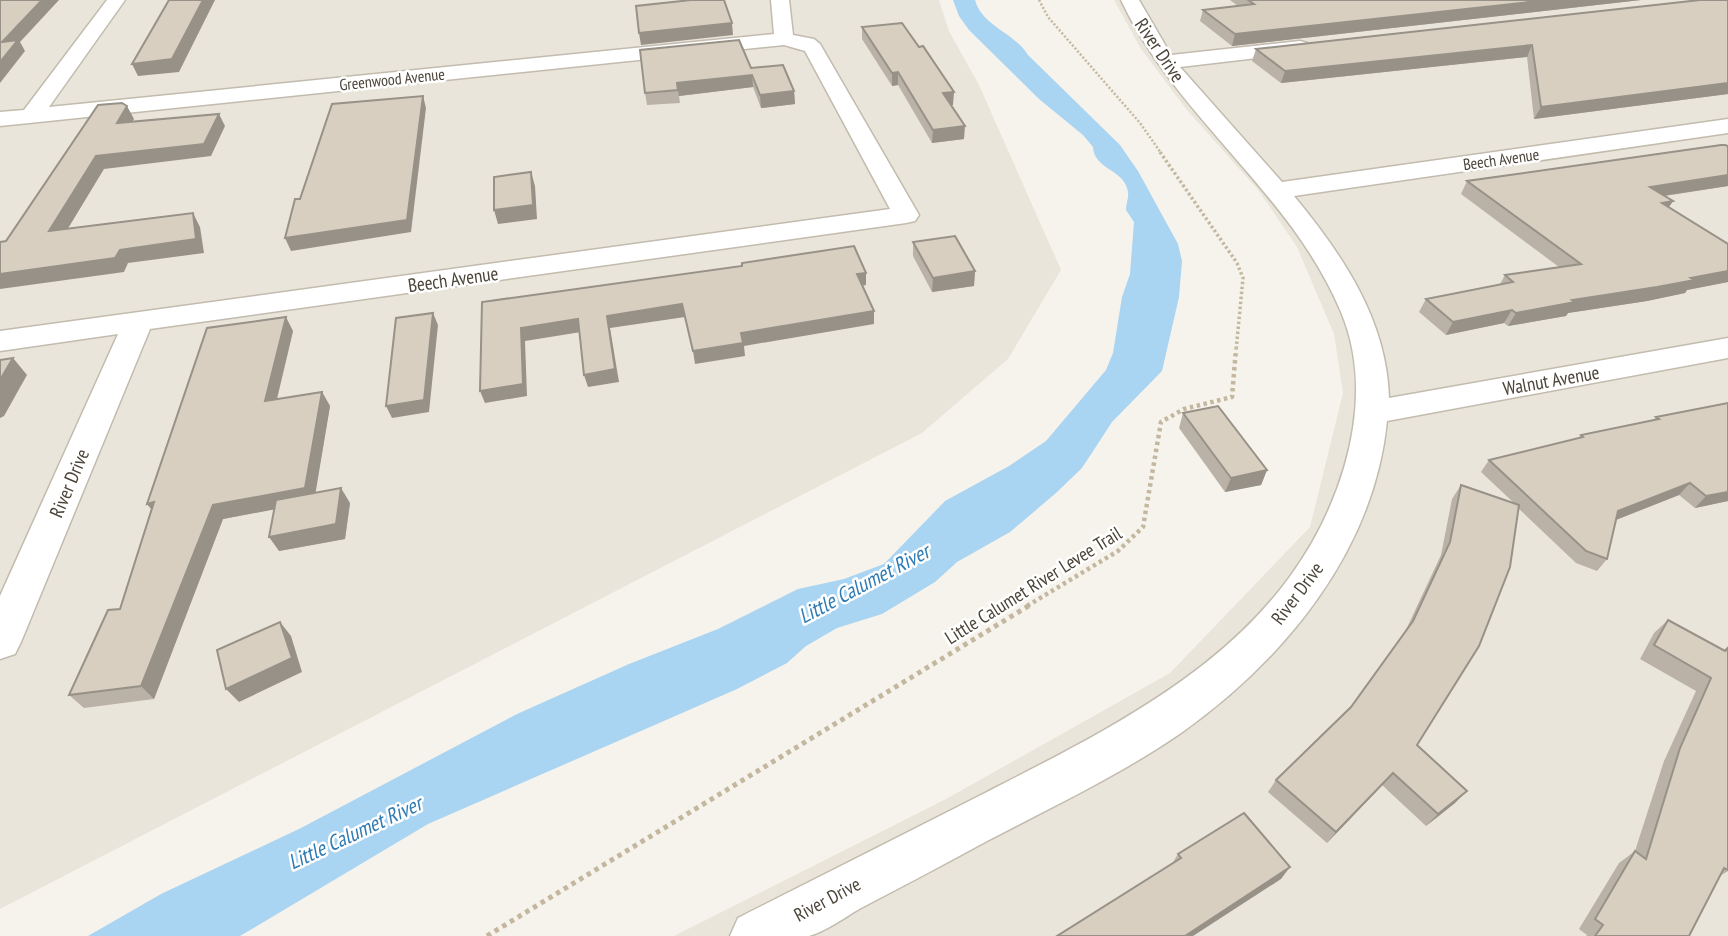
<svg xmlns="http://www.w3.org/2000/svg" width="1728" height="936" viewBox="0 0 1728 936" font-family="'PT Sans Narrow',sans-serif">
<rect width="100%" height="100%" fill="#f6f3ec"/>
<g fill="#eae5da">
<path d="M0 0H939L949 31 979 85 1061 270 1008 359 922 433 0 909Z"/>
<path d="M1114 0H1728V936H674L946 799 1170 673 1310 527 1343 393 1334 334 1297 247 1259 191 1187 110 1141 49Z"/>
</g>
<path fill="#a9d4f2" d="M953 0H975C982 26 1015 33 1028 55L1120 145 1138 171 1178 244 1182 261 1179 297 1162 371 1112 422 1082 468 1056 493 1010 532 957 562 935 582 882 614 837 628 806 646 787 663 737 689 428 824 240 936H88L161 894 301 828 517 714 629 664 718 629 798 589 844 579 884 564 945 501 1009 466 1046 441 1106 370 1113 353 1122 297 1130 274 1134 222 1126 210C1126 204 1129 197 1128 192 1125 169 1094 170 1093 147L1083 135 1039 99 969 30 959 16Z"/>
<g fill="none" stroke-linecap="round" stroke-linejoin="round">
<defs>
<g id="street">
<path d="M107 0H125L49 107 774 34 771 0H789L793 35 814 39 820 44 919 215 915 221 906 223 150 329 21 642 15 654 0 659V596L118 334 0 351V331L890 209 805 51 784 45 0 126V112L24 110Z"/>
<path d="M1121 0H1139L1171 55 1300 41 1307 43 1310 47 1307 51 1300 53 1180 67 1282 182 1728 119V133L1294 196C1342 254 1387 320 1389 398L1728 338V358L1387 421C1374 551 1285 659 1181 733 1120 775 1052 807 987 841 945 864 903 886 861 908 845 917 827 931 809 936 793 936 750 936 730 936L738 918C821 876 904 834 987 792 1135 716 1292 640 1344 468 1359 417 1362 362 1341 312 1291 192 1176 118 1121 0Z"/>
</g>
</defs>
<use href="#street" stroke="#c2bbae" stroke-width="3"/>
<path stroke="#c4b79f" stroke-width="2.5" stroke-dasharray="2 2" stroke-linecap="butt" d="M1039 0 1048 17 1140 123 1161 153"/>
<path stroke="#c4b79f" stroke-width="3.5" stroke-dasharray="2.5 2.5" stroke-linecap="butt" d="M1160 152 1237 263 1243 278 1236 351"/>
<path stroke="#c4b79f" stroke-width="4.5" stroke-dasharray="3.5 3.5" stroke-linecap="butt" d="M1027 606 1118 551 1143 527 1161 422 1184 409 1232 397 1236 349"/>
<path stroke="#c4b79f" stroke-width="5" stroke-dasharray="4.5 4.5" stroke-linecap="butt" d="M487 936 1030 605"/>
<use href="#street" fill="#fff" fill-rule="evenodd"/>
</g>
<g fill="#bab2a6">
<path d="M1230 0H1641L1232 46 1200 21 1203 10 1238 6Z"/>
<path d="M1728 0V94L1534 119 1527 57 1281 83 1252 61 1256 49Z"/>
<path d="M862 27 953 105H951L964 139 932 143 898 85 892 86 862 39Z"/>
<path d="M751 68 794 91 795 104 761 108 753 87 679 96 680 103 647 105 645 93Z"/>
<path d="M1728 146V186L1665 196 1673 201 1669 207 1728 244V282L1687 290 1685 293 1647 301 1568 313 1566 316 1508 326 1504 323 1446 335 1419 312 1426 299 1500 284 1505 275 1559 267 1461 194 1467 181Z"/>
<path d="M913 242 975 271 974 286 932 292 913 256Z"/>
<path d="M293 331 277 399 322 392 330 406 315 493 350 503 345 539 279 551 274 509 223 519 154 699 84 708 69 695 120 609 152 510 147 504Z"/>
<path d="M1728 403V501L1695 508 1679 495 1616 520 1607 559 1597 571 1576 563 1518 508 1417 745 1455 803 1426 826 1382 785 1327 843 1268 792 1276 780 1351 707 1404 634 1441 555 1452 499 1461 485 1514 503 1481 472 1489 460 1579 438 1581 435 1654 420 1656 417Z"/>
<path d="M1183 413 1267 470 1261 485 1225 492 1179 428Z"/>
<path d="M1668 620 1724 650 1728 646V871L1720 876 1689 936H1586L1587 935 1579 929 1619 863 1635 851 1664 761 1696 691 1640 659 1654 633Z"/>
<path d="M1178 854 1281 879 1172 864Z"/>
</g>
<g fill="#979187">
<path d="M42 0H59L20 42 25 51 0 83V62L2 42Z"/>
<path d="M203 0H215L179 72 138 76 132 64Z"/>
<path d="M1548 0H1641L1232 46 1235 34Z"/>
<path d="M732 23 733 35 641 45 639 33Z"/>
<path d="M1532 45 1527 57 1281 83 1285 71Z"/>
<path d="M898 72V85L892 86V73Z"/>
<path d="M752 75 753 87 679 96 677 83Z"/>
<path d="M1728 83V94L1534 119 1541 107Z"/>
<path d="M794 91 795 104 761 108 760 95Z"/>
<path d="M954 92 953 105 942 106 943 93Z"/>
<path d="M423 96 426 108 411 232 291 251 285 238Z"/>
<path d="M127 106 134 119 124 136 117 123Z"/>
<path d="M219 114 225 126 211 156 104 169 58 245 49 231 96 156Z"/>
<path d="M965 126 964 139 932 143 933 130Z"/>
<path d="M531 172 535 186 537 219 498 224 494 210Z"/>
<path d="M1728 175V186L1642 199 1650 187Z"/>
<path d="M1673 201 1664 214 1662 203Z"/>
<path d="M193 213 200 227 204 253 128 263 124 272 0 289V274L120 250Z"/>
<path d="M975 271 974 286 932 292 933 278Z"/>
<path d="M1728 271V282L1687 290 1685 293 1647 301 1568 313 1566 316 1508 326 1516 313 1572 300Z"/>
<path d="M866 273V285L857 287V274Z"/>
<path d="M682 304 685 317 610 328 619 382 588 387 584 375 607 316Z"/>
<path d="M1512 310 1504 323 1446 335 1453 322Z"/>
<path d="M874 311V324L744 346 745 356 695 364 693 351 741 333Z"/>
<path d="M433 313 438 325 429 412 392 418 386 406Z"/>
<path d="M286 317 293 331 273 415 265 401Z"/>
<path d="M578 319 581 332 525 341 527 396 485 403 480 391 521 328Z"/>
<path d="M13 358 27 375 4 416 0 418V380Z"/>
<path d="M322 392 330 406 314 502 223 519 154 699 141 686 213 505Z"/>
<path d="M1267 470 1261 485 1225 492 1231 478Z"/>
<path d="M1690 483 1679 495 1608 523 1618 511Z"/>
<path d="M341 488 350 503 345 539 279 551 269 537Z"/>
<path d="M1728 492V501L1695 508 1706 496Z"/>
<path d="M154 502 159 518 147 504Z"/>
<path d="M280 622 291 636 302 672 239 702 226 689Z"/>
<path d="M1393 773 1382 785 1327 843 1336 832Z"/>
<path d="M1467 791 1455 803 1426 826 1438 814Z"/>
<path d="M1290 867 1281 879 1193 936H1185Z"/>
</g>
<g fill="#d8cfc1" stroke="#979187" stroke-width="2">
<path d="M0 0H42L2 42 18 40 0 62Z"/>
<path d="M169 0H203L172 59 132 64Z"/>
<path d="M691 0H724L732 23 639 33 636 6Z"/>
<path d="M1248 0H1548L1235 34 1203 10 1254 4Z"/>
<path d="M1700 0H1728V83L1541 107 1532 45 1285 71 1256 49Z"/>
<path d="M902 23 919 47 923 46 954 92 943 93 965 126 933 130 898 72 892 73 862 27Z"/>
<path d="M739 40 751 68 783 65 794 91 760 95 752 75 677 83 678 90 645 93 640 50Z"/>
<path d="M423 96 407 220 285 238 295 199H300L332 104Z"/>
<path d="M122 103 127 106 117 123 219 114 204 144 96 156 49 231 193 213 196 239 120 250 115 258 0 274V242L6 241 98 105Z"/>
<path d="M1721 145H1725L1728 146V175L1650 187 1673 201 1662 203 1728 244V271L1691 278 1695 280 1657 287 1572 300 1575 302 1516 313 1512 310 1453 322 1426 299 1513 282 1505 275 1581 264 1467 181Z"/>
<path d="M531 172 533 205 494 210V177Z"/>
<path d="M955 236 975 271 933 278 913 242Z"/>
<path d="M854 246 866 273 857 274 874 311 741 333 743 343 693 351 682 304 607 316 615 369 584 375 578 319 521 328 523 384 480 391 482 302 742 266V263Z"/>
<path d="M433 313 424 400 386 406 396 318Z"/>
<path d="M286 317 265 401 322 392 305 488 213 505 141 686 69 695 108 610 120 609 154 502 147 504 207 328Z"/>
<path d="M13 358 0 380V360Z"/>
<path d="M1728 403V492L1706 496 1690 483 1618 511 1607 559 1586 551 1489 460 1583 437 1581 435 1659 419 1656 417Z"/>
<path d="M1218 406 1267 470 1231 478 1183 413Z"/>
<path d="M1461 485 1519 505 1510 567 1479 646 1417 745 1467 791 1438 814 1393 773 1336 832 1276 780 1351 707 1413 621 1450 542Z"/>
<path d="M341 488 336 524 269 537 276 500Z"/>
<path d="M1668 620 1725 651 1728 648V870L1724 868 1689 936H1595L1603 925 1595 919 1635 851 1646 859 1680 748 1711 678 1654 645Z"/>
<path d="M280 622 292 658 226 689 217 650Z"/>
<path d="M1244 813 1290 867 1185 936H1057L1181 858 1178 854Z"/>
</g>
<g text-anchor="middle" stroke-width="5" stroke-linejoin="round" paint-order="stroke">
<g font-size="16" fill="#4b4439" stroke="#fff">
<text transform="translate(392 79) rotate(-6)" y="6">Greenwood Avenue</text>
<text transform="translate(1501 159) rotate(-8)" y="6">Beech Avenue</text>
</g>
<g font-size="19" fill="#4b4439" stroke="#fff">
<text transform="translate(1160 50) rotate(56)" y="7">River Drive</text>
<text transform="translate(453 279) rotate(-8)" y="7">Beech Avenue</text>
<text transform="translate(1551 380) rotate(-10)" y="7">Walnut Avenue</text>
<text transform="translate(69 483) rotate(-67)" y="7">River Drive</text>
<text transform="translate(1033 585) rotate(-32)" y="7">Little Calumet River Levee Trail</text>
<text transform="translate(1297 593) rotate(-53)" y="7">River Drive</text>
<text transform="translate(827 899) rotate(-28)" y="7">River Drive</text>
</g>
<g font-size="21" font-style="italic" fill="#2e7ab2" stroke="#fff">
<text transform="translate(864 584) rotate(-28)" y="7">Little Calumet River</text>
<text transform="translate(355 833) rotate(-25)" y="7">Little Calumet River</text>
</g>
</g>
</svg>
